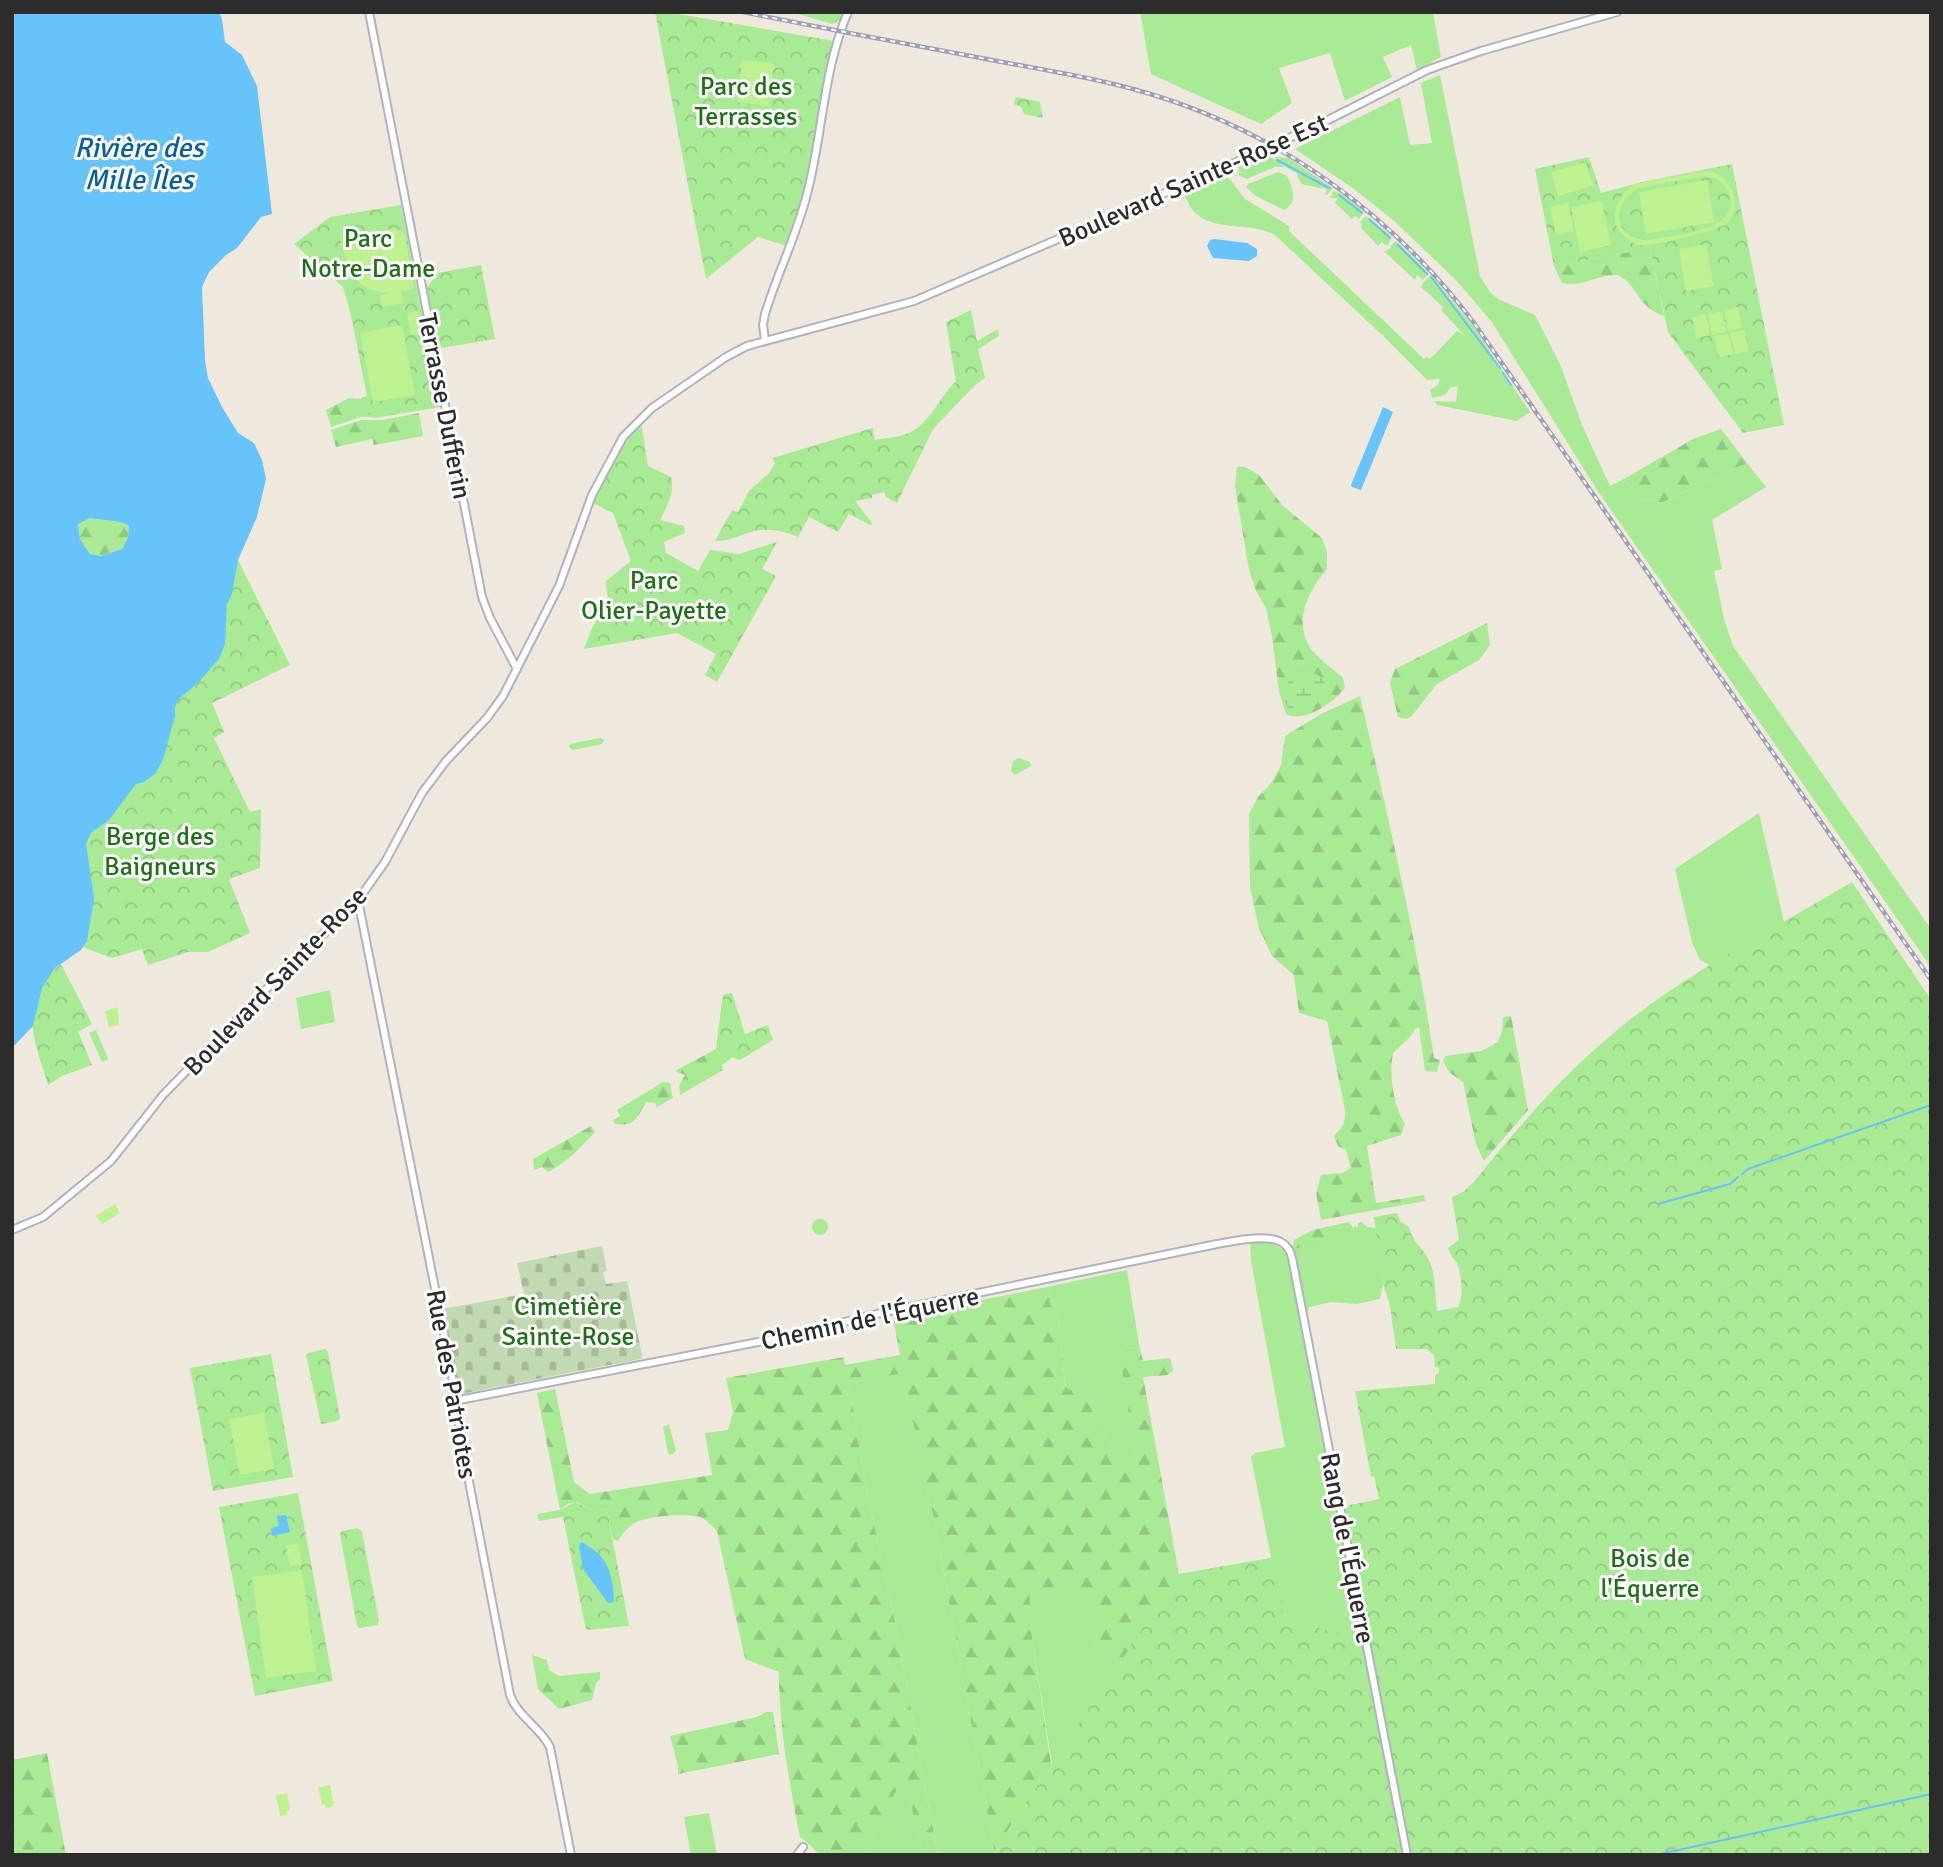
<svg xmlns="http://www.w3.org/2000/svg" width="1943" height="1867" viewBox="0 0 1943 1867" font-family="Signika,sans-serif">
<defs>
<pattern id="forest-firs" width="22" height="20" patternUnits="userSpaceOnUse" patternTransform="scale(1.75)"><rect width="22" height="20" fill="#a9ea95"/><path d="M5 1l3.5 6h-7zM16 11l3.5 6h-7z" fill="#92c981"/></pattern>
<pattern id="wetland-marsh" width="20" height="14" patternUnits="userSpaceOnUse" patternTransform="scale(1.75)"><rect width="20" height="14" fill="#a9ea95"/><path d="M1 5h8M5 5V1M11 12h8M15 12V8" fill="none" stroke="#92c981"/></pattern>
<pattern id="cemetery-stones" width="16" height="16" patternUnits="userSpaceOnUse" patternTransform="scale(1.75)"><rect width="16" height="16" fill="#c2dab2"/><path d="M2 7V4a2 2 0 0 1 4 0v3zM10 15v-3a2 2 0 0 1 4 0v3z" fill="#a7bb99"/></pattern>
<pattern id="park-crowns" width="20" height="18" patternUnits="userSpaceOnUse" patternTransform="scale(1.75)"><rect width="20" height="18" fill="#a9ea95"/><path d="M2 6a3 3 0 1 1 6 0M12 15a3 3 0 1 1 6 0" fill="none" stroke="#92c981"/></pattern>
</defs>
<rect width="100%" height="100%" fill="#efe9dd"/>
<g fill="#a9ea95">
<path d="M1140 12H1433L1441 57 1417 70 1411 45 1383 57 1392 77 1345 101 1330 53 1279 68 1292 103 1261 124 1151 74Z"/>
<path d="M1440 75 1480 276 1490 292 1498 299 1535 315 1560 364 1582 425 1610 486 1624 479 1640 498 1661 503 1747 463 1766 487 1712 520 1722 569 1714 571 1724 619 1733 646 1931 929V967L1599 493 1491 321 1456 280 1393 220 1354 189 1295 149 1400 97 1410 145 1432 143 1421 83Z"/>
<path d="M1267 154 1284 167H1275L1247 179 1239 176V167Z"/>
<path d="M1275 157 1288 158 1333 188 1327 195 1325 194 1327 191 1323 187 1321 189C1308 183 1300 190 1297 173L1276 162Z"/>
<path d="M1278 172 1287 176C1293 188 1298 202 1284 210L1256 196 1246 187 1248 184Z"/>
<path d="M1222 175 1228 177 1245 199 1289 226V231L1424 359 1427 357 1430 359 1457 331 1465 336 1442 311 1443 307 1420 286H1423L1422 284 1430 276 1433 277 1473 326 1530 412 1517 421 1437 405 1434 401 1456 402 1458 386 1450 388 1445 395 1432 398 1430 390 1438 385 1440 379 1427 380 1384 337V334L1382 335 1275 235C1245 218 1195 239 1184 191Z"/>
<path d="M1333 191C1344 193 1355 204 1364 212L1359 219 1355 216 1352 219 1335 203 1337 199 1329 197 1332 195Z"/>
<path d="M1366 216 1392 236 1387 246 1382 242 1378 246 1361 228 1362 225 1360 222Z"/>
<path d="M1396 241 1427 271 1428 274 1423 280 1417 275 1415 280 1384 251H1387L1386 249 1388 250 1391 247 1390 246Z"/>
<path d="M600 738 604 740 602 744 573 750 569 747 570 744Z"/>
<path d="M1019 758 1030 762 1031 766 1015 775 1011 771 1013 761Z"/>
<path d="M1759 813 1792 957 1711 966 1700 960 1692 942 1675 869Z"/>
<path d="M330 990 335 1022 301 1029 296 998Z"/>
<path d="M96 1030 108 1059 102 1062 89 1033Z"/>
<circle cx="820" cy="1227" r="8"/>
<path d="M1362 1222 1367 1227 1376 1228 1383 1284 1380 1299 1357 1304 1331 1302 1309 1307 1308 1313H1305L1293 1249 1320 1243H1338L1346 1233 1354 1229V1226L1358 1227V1223Z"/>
<path d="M1266 1241 1284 1250 1289 1262 1363 1639C1348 1640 1292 1623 1282 1612L1251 1457 1255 1453 1285 1447 1251 1261 1250 1242Z"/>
<path d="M1127 1270 1139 1344 1123 1345 1135 1453 1132 1459H1119L1099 1426 1100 1414 1068 1389 1065 1383 1059 1321 1050 1304 1047 1287Z"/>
<path d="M905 1372 925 1484 934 1518 995 1855H938L922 1772 899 1640 866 1488 849 1382Z"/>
<path d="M669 1424 676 1451 671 1455 668 1453 663 1427Z"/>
<path d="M1028 1590H1081L1092 1599 1095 1654 1181 1695 1061 1821 1032 1638Z"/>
<path d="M895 1791 909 1793 918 1837 924 1855H865L876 1826Z"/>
<path d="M709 1813 717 1855H691L684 1817Z"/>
</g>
<g fill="url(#forest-firs)" fill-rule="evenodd">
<path d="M791 12H843L840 20 832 24Z"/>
<path d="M1650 248 1664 316C1636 306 1639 286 1618 275 1598 274 1582 288 1562 283L1554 266Z"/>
<path d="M367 396 371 417H361L331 427 326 410 349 398 358 399Z"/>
<path d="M419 413 423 436 374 445 372 439 336 447 331 430 361 420H382Z"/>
<path d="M1721 429 1747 463 1661 503 1640 498 1624 479 1693 439Z"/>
<path d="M1237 467H1245L1259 475 1283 506 1322 538 1327 552V569C1310 589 1294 618 1308 644 1315 657 1332 668 1343 678L1345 688C1334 702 1304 724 1286 714L1279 692 1272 636 1266 608 1256 591 1249 570 1235 486Z"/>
<path d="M90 518C103 521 119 519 129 526L128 538 122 549 101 556 90 554 80 539 78 523Z"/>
<path d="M1487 623 1490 645 1479 660 1437 684 1411 717 1405 719 1398 717 1390 683 1395 669Z"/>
<path d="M1360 696C1388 816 1416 936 1434 1058L1440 1060 1437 1072 1425 1071 1419 1027 1415 1029 1410 1037 1393 1053C1389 1075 1393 1105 1405 1124L1401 1135 1367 1146 1376 1203 1424 1195 1425 1201 1321 1220 1316 1193 1321 1175 1342 1173 1351 1168 1346 1150 1338 1146 1334 1136C1343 1128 1346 1122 1345 1110L1327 1021 1299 1013 1294 975 1272 956 1259 928 1250 888 1249 814 1258 797 1272 782 1281 765 1285 736 1321 714Z"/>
<path d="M732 993 740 1060 733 1057 722 1065 723 1070 680 1095 679 1086 685 1075 675 1071 716 1049 723 995Z"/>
<path d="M1511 1016 1528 1110 1484 1161 1476 1144 1463 1082 1449 1072 1443 1061 1445 1056 1481 1051 1497 1043 1502 1032 1503 1017Z"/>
<path d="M663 1082 670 1083 673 1098 657 1107 655 1103 646 1102C637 1117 636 1127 615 1124L613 1120 620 1116 617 1110Z"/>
<path d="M591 1126 595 1132C578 1150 570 1160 548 1172L542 1167 534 1170 533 1159Z"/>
<path d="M1349 1222 1354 1229 1346 1233 1341 1243H1320L1293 1249 1294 1240 1313 1230Z"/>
<path d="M1047 1287 1050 1304 1059 1321 1065 1384 1068 1389 1092 1396 1100 1414 1099 1426 1119 1459H1132L1135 1453 1119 1350 1123 1345 1139 1344 1143 1361 1170 1358 1173 1370 1168 1375 1143 1377 1179 1574 1271 1558 1284 1615 1355 1639H1363L1404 1855H1389L1390 1845 1382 1802 1353 1812 1339 1825 1337 1855H995L934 1518 925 1484 904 1373 849 1382 866 1488 899 1640 922 1772 938 1855H924L918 1837 909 1794 896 1791 876 1826 865 1855H819L810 1845 800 1837C789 1781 779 1728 779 1672L745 1659 717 1531C712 1526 706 1519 700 1517 685 1513 645 1516 633 1524 626 1529 622 1534 618 1541L613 1539 607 1510 588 1508 577 1502 568 1504 560 1510 537 1393 555 1389 574 1482 590 1494 712 1475 705 1433 728 1430 733 1412 726 1378 844 1357 845 1365 900 1355 893 1318ZM1081 1590 1091 1599 1095 1654 1104 1663 1181 1695 1211 1723 1249 1742 1267 1845 1242 1846 1195 1824 1166 1823 1142 1818 1061 1829 1032 1638 1029 1591Z"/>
<path d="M532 1655 547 1660 549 1670 559 1676 600 1672V1679L596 1683 592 1700 559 1709 538 1689Z"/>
<path d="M766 1712H773L779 1754 678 1774V1766L670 1736 757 1717Z"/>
<path d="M47 1753 66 1855H12V1760Z"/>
</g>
<path fill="url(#wetland-marsh)" d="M1301 671C1316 673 1325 675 1327 691 1322 696 1316 703 1310 707 1283 727 1273 683 1301 671Z"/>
<path fill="url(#cemetery-stones)" d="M602 1246 607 1271 603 1272 606 1284 627 1281 642 1355 641 1359 461 1394 459 1392 442 1309 524 1294 517 1263Z"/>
<g fill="url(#park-crowns)">
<path d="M655 12H667L834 41 820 99 810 168 787 246 758 237 706 279Z"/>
<path d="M1016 97 1040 102 1043 118 1024 114 1021 107 1014 104Z"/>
<path d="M1589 157 1601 193 1642 182 1732 164 1784 425 1743 433 1668 332 1650 248 1554 266 1535 169Z"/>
<path d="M401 205 440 407 375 418 371 417 351 315 343 287 294 244 330 217Z"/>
<path d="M481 265 495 339 441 348 438 346 427 288 437 273Z"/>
<path d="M971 310 977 341 998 329 999 336 978 349 985 378 974 386 933 429 897 503 886 497 884 492 872 495V498L855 501 872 523 870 525 849 514 838 532 809 517 798 537C781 530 765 527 748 533 737 536 727 542 715 541L732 510 738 512 749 491 769 473 775 463 772 458 873 428 875 440C884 438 894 438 903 435 928 428 938 399 956 381L946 322Z"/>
<path d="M641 422 648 466 671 477C675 492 667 507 660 520L684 526 685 533 664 542 666 553 698 571 710 550 739 554 777 542 762 569 776 576 717 682 705 675 716 654 677 633 584 649 591 630 608 600 606 581 631 561 613 513 593 503 619 450Z"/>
<path d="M238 560 290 665 212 703 224 732 214 738 250 812 261 809 260 868 229 879 250 933 208 952H188L148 965 142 949 112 958 82 947 83 843 224 589Z"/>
<path d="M1852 882 1931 1000V1855H991L1179 1574 1271 1558 1284 1615 1315 1627 1369 1642 1344 1511 1350 1505 1379 1499 1374 1476 1371 1477 1355 1391 1435 1384V1375L1439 1373V1368L1435 1367 1434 1355 1427 1349H1396L1390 1306 1383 1284 1374 1217 1397 1213 1400 1221 1409 1227C1412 1241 1423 1248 1429 1260 1436 1276 1435 1294 1437 1311L1458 1307C1464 1298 1461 1278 1459 1268 1457 1261 1450 1256 1448 1248L1459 1240 1452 1197 1463 1192 1473 1183C1519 1125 1569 1068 1627 1022 1696 968 1777 927 1852 882Z"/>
<path d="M61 964 92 1024 78 1032 92 1065 62 1076 48 1085C43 1067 35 1048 33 1030 31 1009 43 976 61 964Z"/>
<path d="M732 993 745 1034 768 1025 773 1040 740 1060 721 1053 717 1046 723 995Z"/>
<path d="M325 1349 328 1352 340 1418 337 1421 321 1424 306 1355 308 1353Z"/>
<path d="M271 1354 293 1477 213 1491 190 1368Z"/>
<path d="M298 1493 333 1681 255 1696 219 1507Z"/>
<path d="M575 1502 588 1508 607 1510 629 1626 586 1630 563 1517 539 1521 537 1514 560 1510Z"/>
<path d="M358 1528 362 1532 379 1621 377 1625 360 1628 357 1626 340 1534 342 1531Z"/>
</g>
<g fill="#bef290" fill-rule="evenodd">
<path d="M742 60 774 63 769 106 737 102Z"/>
<path d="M1586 162 1593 186 1558 196 1551 172Z"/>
<path d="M1706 171C1730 172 1745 205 1727 223 1718 231 1651 247 1639 245 1634 244 1628 240 1625 237 1605 221 1618 194 1635 184ZM1705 176C1714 177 1722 181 1727 190 1748 231 1673 235 1649 240 1614 241 1609 203 1639 188Z"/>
<path d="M1707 180 1714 222 1646 234 1639 192Z"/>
<path d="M1602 201 1611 245 1580 252 1571 207Z"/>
<path d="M1568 203 1574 231 1556 235 1550 207Z"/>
<path d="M395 228 405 234 414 289 401 291 403 303 382 307 380 296 389 293C354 291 347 270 341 239Z"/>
<path d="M1706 244 1714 286 1686 291 1679 249Z"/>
<path d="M1738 307 1742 328 1728 331 1724 310Z"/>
<path d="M418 311 422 333 411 335 407 313Z"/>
<path d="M1722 311 1726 332 1712 335 1708 314Z"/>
<path d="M1706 314 1710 335 1696 338 1692 317Z"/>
<path d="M402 325 415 395 373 402 360 333Z"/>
<path d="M1744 330 1749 351 1735 354 1730 333Z"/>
<path d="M1728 334 1733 354 1719 357 1714 336Z"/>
<path d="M118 1007 119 1025 109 1027 105 1011Z"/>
<path d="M115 1204 120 1213 102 1224 96 1216Z"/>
<path d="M264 1413 274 1469 240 1475 229 1419Z"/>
<path d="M298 1544 302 1565 290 1566 286 1546Z"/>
<path d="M302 1570 316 1671 266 1678 252 1577Z"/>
<path d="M330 1785 334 1806 326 1808 325 1804 322 1805 318 1787Z"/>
<path d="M287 1793 290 1810 287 1811V1815L280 1816 276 1795Z"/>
</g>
<g fill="#67c4fa" fill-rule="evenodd">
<path d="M12 12H219L222 19 225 42 242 55 257 86 272 214 261 217 237 248 226 255 209 272 202 287 205 360 208 378 222 407 238 433 254 443 262 460 266 479 257 517 238 560 232 594 227 604 225 644 219 659 199 682 179 699 175 707V716L163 760 155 774 144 782 136 784 109 820 92 832 86 843 94 899 87 941 81 950 55 968 42 988 33 1026 12 1048ZM90 518C103 521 119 519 129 526L128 538 122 549 101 556 90 554 80 539 78 524Z"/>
<path d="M1214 239 1247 243 1257 249V256L1249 261 1213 258 1207 246 1210 240Z"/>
<path d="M1383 407 1393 412 1361 490 1352 487 1351 485Z"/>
<path d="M286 1515 290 1532 272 1536 271 1528 279 1526 277 1516Z"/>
<path d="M581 1542C608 1555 613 1574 614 1602L608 1603 583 1569 579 1546Z"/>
</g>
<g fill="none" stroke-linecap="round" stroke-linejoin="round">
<g stroke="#67c4fa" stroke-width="2">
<path d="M1277 160 1329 188"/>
<path d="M1339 195 1362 213"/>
<path d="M1369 219 1390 238"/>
<path d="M1398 245 1427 274"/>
<path d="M1431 277 1500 368"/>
<path d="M1503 373 1511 385"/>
<path d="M1742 1174 1748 1169 1931 1105"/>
<path d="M1658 1204 1730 1184 1738 1177"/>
<path d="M1656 1855 1931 1794"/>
</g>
<defs>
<g id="secondary">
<path d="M369 12 482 597 490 618 517 669"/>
<path d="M765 340 763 325 765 314C778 271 799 231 809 186 823 128 824 68 848 12"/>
<path d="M358 900 451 1369 462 1445 510 1695C517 1716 540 1727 550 1747L571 1855"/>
<path d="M12 1230 43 1217 111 1161 163 1095 280 975 356 903 385 862 422 793 446 761 487 718 503 696 559 586 592 495 623 437 652 408 726 357 747 346 914 301 1230 165 1322 123 1427 70 1481 51 1617 12"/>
<path d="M454 1401 784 1337 885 1312 1217 1244C1234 1241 1275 1231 1287 1247 1291 1251 1292 1257 1293 1263L1407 1855"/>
<path d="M797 1855 803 1847"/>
</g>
</defs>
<use href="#secondary" stroke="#b1b2c1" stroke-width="10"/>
<use href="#secondary" stroke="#fff" stroke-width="6"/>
<defs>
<path id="rail" d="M743 12C822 28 902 43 981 58 1037 69 1093 77 1147 93 1279 132 1392 214 1474 323L1931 980"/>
</defs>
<use href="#rail" stroke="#9fa0b8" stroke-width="4.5"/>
<use href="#rail" stroke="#fff" stroke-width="2" stroke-dasharray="5" stroke-linecap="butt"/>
</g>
<g text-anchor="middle" stroke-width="6" stroke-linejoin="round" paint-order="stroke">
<g font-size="26" fill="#1e7114" stroke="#fff">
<text x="746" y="95">Parc des<tspan x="746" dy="30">Terrasses</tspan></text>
<text x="368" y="247">Parc<tspan x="368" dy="30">Notre-Dame</tspan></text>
<text x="654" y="589">Parc<tspan x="654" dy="30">Olier-Payette</tspan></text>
<text x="160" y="845">Berge des<tspan x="160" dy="30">Baigneurs</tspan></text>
<text x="568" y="1315">Cimetière<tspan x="568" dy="30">Sainte-Rose</tspan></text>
<text x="1650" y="1567">Bois de<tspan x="1650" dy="30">l'Équerre</tspan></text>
</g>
<g font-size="26" fill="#2c2c2c" stroke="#fff">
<text transform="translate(1193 180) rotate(-24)" y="9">Boulevard Sainte-Rose Est</text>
<text transform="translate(445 406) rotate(79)" y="9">Terrasse Dufferin</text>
<text transform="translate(275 981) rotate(-46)" y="9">Boulevard Sainte-Rose</text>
<text transform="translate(870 1318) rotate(-12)" y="9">Chemin de l'Équerre</text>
<text transform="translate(452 1384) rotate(80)" y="9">Rue des Patriotes</text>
<text transform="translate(1348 1548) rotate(79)" y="9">Rang de l'Équerre</text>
</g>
<g font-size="28" font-style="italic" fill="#015fab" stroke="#fff">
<text x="139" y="157">Rivière des<tspan x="139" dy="32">Mille Îles</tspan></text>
</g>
</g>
<rect width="1943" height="1867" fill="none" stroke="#2c2c2c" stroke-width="28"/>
</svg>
